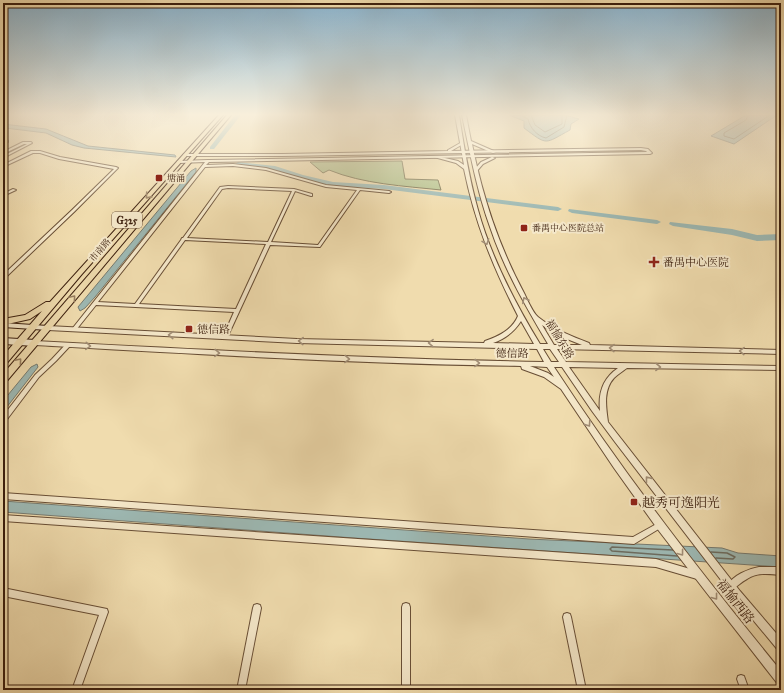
<svg xmlns="http://www.w3.org/2000/svg" width="784" height="693" viewBox="0 0 784 693" font-family="'IM FELL Great Primer','Noto Serif SC',serif">
<rect width="100%" height="100%" fill="#f0dcae"/>
<filter id="stains"><feTurbulence type="fractalNoise" baseFrequency=".005" numOctaves="4"/><feColorMatrix values="0 0 0 0 .2 0 0 0 0 .09 0 0 0 0 .02 0 0 0 .5 -.17"/></filter>
<radialGradient id="worn" r=".72"><stop offset=".6" stop-color="#630" stop-opacity="0"/><stop offset="1" stop-color="#630" stop-opacity=".3"/></radialGradient>
<path fill="#b5c28e" stroke="#78704e" d="M402 161 405 179 438 180 441 190C404 186 363 184 329 170L323 173 310 162Z"/>
<g fill="#9db9b4" stroke="#767b71">
<path d="M509 115H565L579 119 571 124 570 130C544 144 548 146 524 128V121Z"/>
<path d="M746 115H777L734 144 711 136Z"/>
<path d="M3 124 46 129 88 146 175 155 176 157 84 148 72 145 46 133 5 128H3Z"/>
<path d="M196 168V172L95 297 85 308 80 311 78 307 191 171Z"/>
<path d="M37 364 38 367 3 412V401L31 367Z"/>
<path d="M3 501 529 539 722 548 738 553 781 556V567L354 538 3 512Z"/>
</g>
<g fill="none" stroke-linecap="round" stroke-linejoin="round">
<g stroke="#6c6c60" stroke-width="1">
<path d="M520 115 528 119C530 128 537 136 546 138L564 127 567 115"/>
<path d="M531 115 535 125 545 132 562 124V115"/>
<path d="M748 115 746 120 724 133V136L734 139 770 115"/>
</g>
<g stroke="#6c6c60" stroke-width="1.5">
<path d="M673 550 612 547 610 549 612 551 677 556"/>
<path d="M711 552 727 553 735 557 733 559 716 558"/>
</g>
<g fill="#9db9b4" fill-rule="evenodd">
<path d="M235 115H241L214 149H210V147Z"/>
<path d="M238 162 275 166 303 175 333 182 384 185 558 207 562 209 558 211 384 189 333 186 298 179 274 170 236 165 235 164Z"/>
<path d="M569 209 657 220 661 222 657 224 572 213 568 211Z"/>
<path d="M670 222 732 229 757 235 781 234V240L757 241 732 235 673 226 669 224Z"/>
</g>
<defs>
<g id="minor">
<path d="M3 139 8 141V142L3 145V143L5 142 3 141Z"/>
<path d="M23 142H31L32 143 3 158V156L27 144H24L3 154V152Z"/>
<path d="M462 142 463 143V144L451 151 641 148 648 149 652 153 650 154 209 162 206 165 233 164 266 168 326 185 389 191 391 192 389 193 360 190 320 247 270 245 227 338H223V337L234 312 96 305 76 330H72V329L205 162 179 163 177 162 178 161 208 160 647 152 646 151 641 150 282 156H185L183 155 185 154H282L448 151V150ZM233 166 266 170 326 187 357 190 318 245 271 242 295 191 311 196H312V194L294 189 228 186 220 187 183 238H182L181 240 135 304 98 302 205 167ZM228 188 292 191 268 242 187 238 222 189ZM185 240 266 244 236 309 139 304Z"/>
<path d="M31 151H40L60 157 116 167 118 168 74 212 5 278H3V275L72 210 114 169 59 159 40 153H33L3 167V165Z"/>
<path d="M492 157 495 158 483 164 477 171H475V169L481 162Z"/>
<path d="M13 189 16 190 3 196V194Z"/>
<path d="M68 343 70 345V346L56 361 39 377 5 422H3V416L35 375 52 359 66 344Z"/>
<path d="M3 493 633 537 660 522 662 523 663 525 662 527 634 544 3 499Z"/>
<path d="M3 515 656 559 697 571 700 572 701 575 700 578 697 579 656 567 3 521Z"/>
<path d="M759 567H781V575C770 574 757 572 747 579 741 582 737 587 731 590L728 589 727 586C733 575 748 569 759 567Z"/>
<path d="M3 588 107 609 108 612 80 690H72L99 615 3 596Z"/>
<path d="M406 603 409 604 410 607V690H402V607L403 604Z"/>
<path d="M257 604 260 605 261 608 245 690H237L253 608 254 605Z"/>
<path d="M567 613 570 614 571 617 586 690H578L563 617 564 614Z"/>
<path d="M741 675 744 676 749 690H741L737 679 738 676Z"/>
</g>
<path id="tertiary" d="M455 115H459C464 147 469 178 478 210 491 257 515 303 540 344H548C526 307 504 269 490 227 477 191 470 153 462 115H466L471 141 496 152 493 153 472 144C483 198 498 244 524 293 527 299 533 313 538 317 553 329 571 336 589 343L590 345 781 350V354L557 349 566 362 781 366V370L627 368C623 371 618 374 614 378 603 390 606 407 608 422L740 591 781 639V652L778 650 734 597 615 442 592 411 562 367H554C623 473 701 573 781 671V684L777 683 706 592 659 531 614 468 561 389 544 377 522 369 521 366C359 364 197 354 35 345L32 343 35 341C205 350 374 359 544 362L537 349 297 343 48 330 45 328 48 326 297 339 484 343 485 341C499 336 512 330 518 316 493 267 475 223 464 169L456 163 434 157 436 156 458 161 464 165ZM521 321 534 344 493 343C505 339 514 332 521 321ZM542 325 557 335 582 345H554ZM543 349H550L559 362H551ZM530 366 547 367 554 377 548 373ZM569 367 618 368C603 378 598 393 600 411Z"/>
<g id="secondary">
<path d="M3 323 48 326 51 328 48 330 3 327Z"/>
<path d="M3 338 35 340 38 343 35 346 3 344Z"/>
</g>
<g id="trunk">
<path d="M219 115H223L82 274 6 364 3 365V356L42 311 30 319 3 325V319L25 315 46 302H50Z"/>
<path d="M227 115H231L6 382 3 383V374Z"/>
</g>
</defs>
<use href="#minor" stroke="#684e35" stroke-width="2"/>
<use href="#tertiary" stroke="#684e35" stroke-width="2"/>
<use href="#secondary" stroke="#3b1e0d" stroke-width="2"/>
<use href="#trunk" stroke="#3b1e0d" stroke-width="2"/>
<use href="#minor" fill="#f5e8ca" fill-rule="evenodd"/>
<use href="#tertiary" fill="#f5e8ca" fill-rule="evenodd"/>
<use href="#secondary" fill="#f5e8ca" fill-rule="evenodd"/>
<use href="#trunk" fill="#f0dcae" fill-rule="evenodd"/>
</g>
<defs><path id="oneway-chevron" d="M-2-3.5L2.5 0L-2 3.5" fill="none" stroke-width="1.6" stroke-linecap="round" stroke-linejoin="round"/></defs>
<g stroke="#967d5e">
<use href="#oneway-chevron" transform="translate(148 196) rotate(132)"/>
<use href="#oneway-chevron" transform="translate(73 298) rotate(-50)"/>
<use href="#oneway-chevron" transform="translate(19 361) rotate(-50)"/>
</g>
<g stroke="#a18d75">
<use href="#oneway-chevron" transform="translate(486 242) rotate(69)"/>
<use href="#oneway-chevron" transform="translate(525 300) rotate(-117)"/>
<use href="#oneway-chevron" transform="translate(171 335) rotate(-177)"/>
<use href="#oneway-chevron" transform="translate(301 341) rotate(-178)"/>
<use href="#oneway-chevron" transform="translate(431 343) rotate(-179)"/>
<use href="#oneway-chevron" transform="translate(88 346) rotate(4)"/>
<use href="#oneway-chevron" transform="translate(612 348) rotate(-179)"/>
<use href="#oneway-chevron" transform="translate(742 351) rotate(-178)"/>
<use href="#oneway-chevron" transform="translate(217 353) rotate(3)"/>
<use href="#oneway-chevron" transform="translate(347 359) rotate(2)"/>
<use href="#oneway-chevron" transform="translate(477 363) rotate(2)"/>
<use href="#oneway-chevron" transform="translate(658 367) rotate(1)"/>
<use href="#oneway-chevron" transform="translate(588 424) rotate(56)"/>
<use href="#oneway-chevron" transform="translate(648 479) rotate(-128)"/>
<use href="#oneway-chevron" transform="translate(681 553) rotate(53)"/>
<use href="#oneway-chevron" transform="translate(715 597) rotate(52)"/>
</g>
<linearGradient id="sky" x2="0" y2="1"><stop stop-color="#8ab6d3"/><stop offset="0.54" stop-color="#f8efdb"/><stop offset="1" stop-color="#f8efdb" stop-opacity="0"/></linearGradient>
<rect width="784" height="212" fill="url(#sky)"/>
<g fill="#8f2418" stroke="#f5e8ca" stroke-width="1.5">
<rect x="155" y="174" width="8" height="8" rx="2"/>
<rect x="520" y="224" width="8" height="8" rx="2"/>
<path d="M652 256h4v4h4v4h-4v4h-4v-4h-4v-4h4z"/>
<rect x="185" y="325" width="8" height="8" rx="2"/>
<rect x="630" y="498" width="8" height="8" rx="2"/>
</g>
<g text-anchor="middle" stroke-width="4" stroke-linejoin="round" paint-order="stroke">
<g font-size="9" fill="#3b1e0d" stroke="#f5e8ca" text-anchor="start">
<text x="167" y="181">塘涌</text>
<text x="532" y="231">番禺中心医院总站</text>
</g>
<g font-size="9" fill="#3b1e0d" stroke="#f5e8ca">
<text transform="translate(100 250) rotate(-50)" y="3">市南路</text>
</g>
<rect fill="#f5e8ca" stroke="#735b46" stroke-width="1" x="112" y="212" width="30" height="16" rx="3"/>
<g font-size="10" font-weight="bold" fill="#3b1e0d">
<text x="127" y="224">G325</text>
</g>
<g font-size="11" fill="#3b1e0d" stroke="#f5e8ca" text-anchor="start">
<text x="663" y="266">番禺中心医院</text>
<text x="197" y="333">德信路</text>
</g>
<g font-size="11" fill="#3b1e0d" stroke="#f5e8ca">
<text transform="translate(560 339) rotate(59)" y="4">福愉东路</text>
<text transform="translate(512 353) rotate(1)" y="4">德信路</text>
</g>
<g font-size="13" fill="#3b1e0d" stroke="#f5e8ca" text-anchor="start">
<text x="642" y="507">越秀可逸阳光</text>
</g>
<g font-size="13" fill="#3b1e0d" stroke="#f5e8ca">
<text transform="translate(736 601) rotate(52)" y="5">福愉西路</text>
</g>
</g>
<rect width="784" height="693" fill="none" stroke="#f0dcae" stroke-width="16"/>
<rect x="4" y="4" width="776" height="685" fill="none" stroke="#3b1e0d" stroke-width="2"/>
<rect x="8" y="8" width="768" height="677" fill="none" stroke="#3b1e0d"/>
<rect width="100%" height="100%" filter="url(#stains)"/>
<rect width="100%" height="100%" fill="url(#worn)"/>
</svg>
